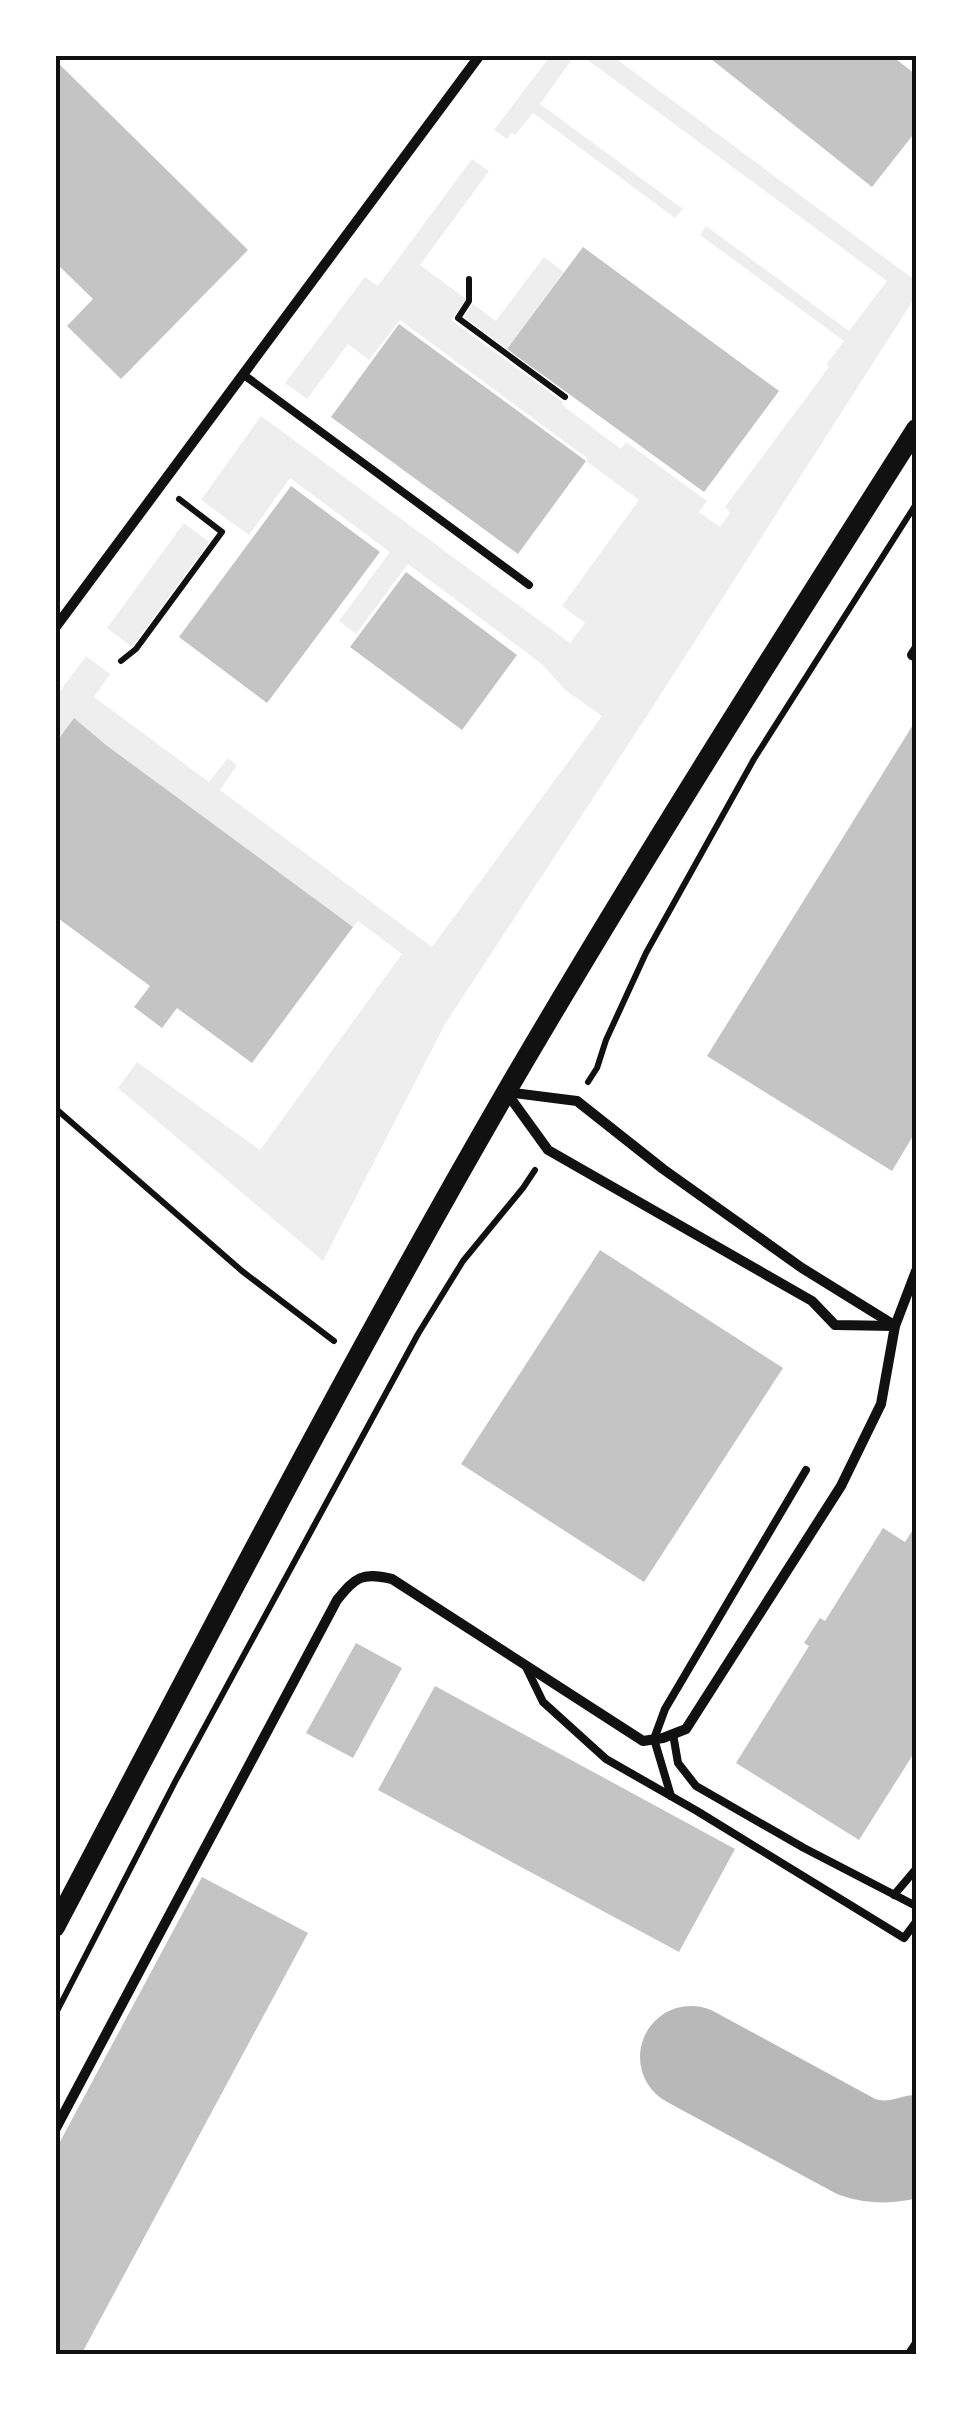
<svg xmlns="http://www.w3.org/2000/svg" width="971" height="2410" viewBox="0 0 971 2410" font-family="Commissioner,sans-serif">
<rect width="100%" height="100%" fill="#fff"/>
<g fill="#eee">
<path d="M551 55H575L540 104 683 209 675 218 533 113 515 135 511 133 507 139 494 130Z"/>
<path d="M581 55H611L916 281V296L654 705 445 1024 323 1261 118 1088 137 1062 260 1150 402 954 358 921 353 927 106 745 75 719 55 744V698L86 656 110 674 94 697 209 782 228 758 237 765 220 790 432 947 602 716 565 690 543 665 408 564 356 634 339 621 390 552 290 478 249 535 201 500 261 416 570 643 585 623 562 606 639 500 586 461 587 458 400 320 369 360 348 344 307 399 285 383 365 277 378 286 472 159 489 171 420 265 466 299 451 320 563 402 562 405 621 449 626 442 707 501 699 512 720 527 730 513 725 507 829 367 827 364 844 341 700 235 706 226 849 331 887 281Z"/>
<path d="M544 257 564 272 507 349 464 317 473 304 496 321Z"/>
<path d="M184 523 209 542 132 647 107 628Z"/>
</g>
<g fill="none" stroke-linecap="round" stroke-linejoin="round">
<path stroke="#b8b8b8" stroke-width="102" d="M691 2057 857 2147C878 2154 895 2152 916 2146"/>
</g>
<g fill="#c4c4c4">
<path d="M706 55H891L916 75V131L872 187Z"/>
<path d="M55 60 248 250 121 379 67 326 93 299 55 262Z"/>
<path d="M583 247 779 391 704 492 507 349Z"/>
<path d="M399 324 586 461 518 554 331 417Z"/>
<path d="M291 486 380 552 267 703 179 637Z"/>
<path d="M406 572 517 655 462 730 350 647Z"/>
<path d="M74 718 106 745 353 927 252 1063 177 1008 162 1028 134 1007 150 986 55 916V815L57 812 55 810V744Z"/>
<path d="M916 720V1131L892 1171 707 1056Z"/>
<path d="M600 1250 783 1368 644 1582 461 1464Z"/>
<path d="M916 1525V1750L859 1840 736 1763 809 1646 804 1643 820 1618 825 1621 883 1528 905 1542Z"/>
<path d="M356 1643 402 1668 353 1758 306 1733Z"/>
<path d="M435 1686 735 1849 679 1952 378 1790Z"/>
<path d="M202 1877 308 1933 81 2355H55V2151Z"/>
</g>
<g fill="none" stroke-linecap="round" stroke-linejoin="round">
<g stroke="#111" stroke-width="6">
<path d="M469 279V301L458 318 565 397"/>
<path d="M121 661 136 649 222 532 179 499"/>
<path d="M588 1082 597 1068 606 1040 646 953 754 759 916 504"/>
<path d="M55 1108 242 1271 334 1341"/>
<path d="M55 2015 176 1780 418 1334 463 1261 523 1188 535 1170"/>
</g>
<g stroke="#111" stroke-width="8">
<path d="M244 375 529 585"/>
<path d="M525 1665 543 1702 606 1759 697 1811 904 1938 916 1922"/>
<path d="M673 1734 678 1763 696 1786 804 1848 916 1906"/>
<path d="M671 1796 654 1739 665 1709 806 1470"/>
<path d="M894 1895 916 1869"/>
<path d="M908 2355 916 2343"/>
</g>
<g stroke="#111" stroke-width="10">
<path d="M55 628 480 55"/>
<path d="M916 649 912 655 916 657"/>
<path d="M506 1092 548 1150 812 1301 835 1325 895 1326"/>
<path d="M506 1092 577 1101 663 1169 802 1268 894 1325"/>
<path d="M55 2130 337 1600C356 1577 361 1572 392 1579L643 1741 663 1738 686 1729 841 1486 881 1404 895 1326 916 1271"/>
</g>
<path stroke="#111" stroke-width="20" d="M55 1927C202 1648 347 1367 505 1094 636 869 776 649 916 429"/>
</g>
<rect width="971" height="2410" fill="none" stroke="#ffffff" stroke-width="115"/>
<rect x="58" y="58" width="856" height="2294" fill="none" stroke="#111" stroke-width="4"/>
</svg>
